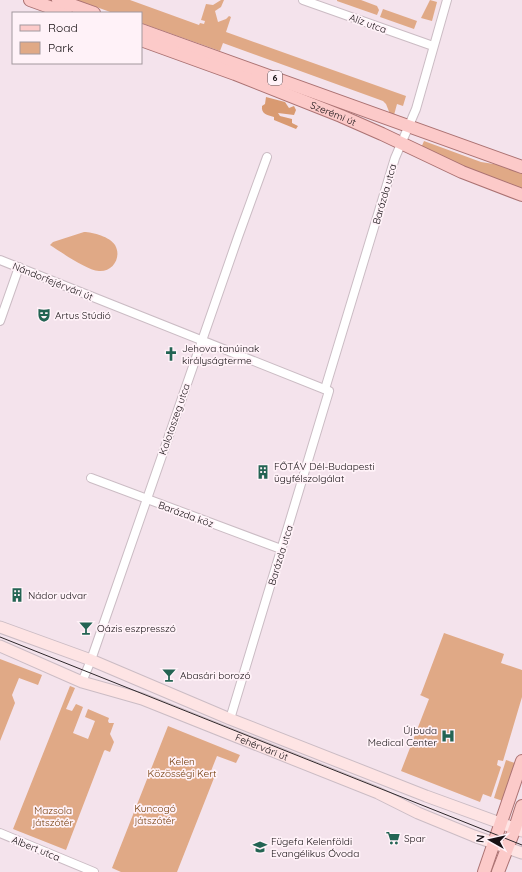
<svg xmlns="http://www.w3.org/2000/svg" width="522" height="872" viewBox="0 0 522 872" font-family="Quicksand,sans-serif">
<rect width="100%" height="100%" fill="#f4e3ec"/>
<g fill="#e0a986">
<path d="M77 0H130L199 25 200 23 204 24 205 21 201 20 206 4 213 5 221 0H224L221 7 215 11 218 22 226 19 229 16 231 17 226 32 406 96 403 106 397 104 394 115 390 114 386 104 383 101 223 43 220 51 141 23V13H113Z"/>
<path d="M337 0H361L377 6 379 10 377 15 337 1Z"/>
<path d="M430 0 437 2 432 21 421 18Z"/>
<path d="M383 9 417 21 414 29 380 17Z"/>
<path d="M424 141 481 162 500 165 522 172V189L474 171 421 148Z"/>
<path d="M84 232C93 232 110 237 115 245 122 257 113 272 99 271 86 270 61 252 50 245L53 242Z"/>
<path d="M444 633 504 654 501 663 522 670V697L503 761 498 760 497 765 501 767 491 797 483 794 480 802 401 771 429 699 420 695 421 694Z"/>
<path d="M0 659 42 675 38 685 19 678 12 695 15 703 0 741Z"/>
<path d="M70 686 75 688 66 709 72 711 76 704 83 707 73 733 88 739 95 721 85 717 88 709 109 718 108 721 109 723H114L110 734 114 742 110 752 105 750 104 751 66 850 13 829Z"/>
<path d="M168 726 240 755 236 763 217 756 211 771 214 778 177 872H121L112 868Z"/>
<path d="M506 760 515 763 503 801 494 798Z"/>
</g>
<path fill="#d99a71" d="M266 97 285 102 289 108 294 106 296 110 294 115 278 113 280 116 292 119V123L298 126 296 129 274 120V117C267 115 261 114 262 106L265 104Z"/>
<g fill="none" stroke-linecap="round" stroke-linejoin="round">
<defs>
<g id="street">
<path d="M303 0 433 46"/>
<path d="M0 260 329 391 230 719"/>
<path d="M0 321 19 267"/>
<path d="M325 389 395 158 416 109 447 0"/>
<path d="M91 478 281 549"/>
<path d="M82 682 91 660 238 237 267 157"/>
<path d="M0 833 94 872"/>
</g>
<g id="secondary">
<path d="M0 627 91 660 230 719 426 796 522 831"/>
<path id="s1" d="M0 646 82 682 142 699 378 793 418 813 474 836 522 853"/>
</g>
<g id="primary">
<path d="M30 0 66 13"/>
<path d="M58 0 94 13"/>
<path d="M141 30 522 167"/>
<path id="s2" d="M141 40 235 74 341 116 382 134 462 172 522 195"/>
<path d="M484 872 522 761"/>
<path d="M498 872 515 828 522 806"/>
</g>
</defs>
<use href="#street" stroke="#cbbcc4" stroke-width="10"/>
<use href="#secondary" stroke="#cbbcc4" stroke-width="13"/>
<use href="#primary" stroke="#ab7272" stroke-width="14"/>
<use href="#street" stroke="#fff" stroke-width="8"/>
<use href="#secondary" stroke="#fee4e4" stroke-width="11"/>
<use href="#primary" stroke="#fccac9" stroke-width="12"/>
<path stroke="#2e272a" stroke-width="1" d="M0 637 522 845"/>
</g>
<defs>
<symbol id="theatre-bare" viewBox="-9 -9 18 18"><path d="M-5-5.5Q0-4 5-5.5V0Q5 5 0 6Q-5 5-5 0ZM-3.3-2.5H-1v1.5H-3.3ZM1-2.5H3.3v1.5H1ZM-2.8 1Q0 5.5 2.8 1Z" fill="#236453" stroke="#fff2f8" stroke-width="2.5" paint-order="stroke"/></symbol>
<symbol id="church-bare" viewBox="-9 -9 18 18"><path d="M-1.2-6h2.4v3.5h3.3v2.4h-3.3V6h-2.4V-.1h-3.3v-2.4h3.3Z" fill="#236453" stroke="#fff2f8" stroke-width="2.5" paint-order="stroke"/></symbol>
<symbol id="building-bare" viewBox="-9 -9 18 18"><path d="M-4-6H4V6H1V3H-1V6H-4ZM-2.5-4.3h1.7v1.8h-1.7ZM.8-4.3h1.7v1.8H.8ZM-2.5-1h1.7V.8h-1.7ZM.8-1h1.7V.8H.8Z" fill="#236453" stroke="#fff2f8" stroke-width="2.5" paint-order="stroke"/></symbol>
<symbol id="bar-bare" viewBox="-9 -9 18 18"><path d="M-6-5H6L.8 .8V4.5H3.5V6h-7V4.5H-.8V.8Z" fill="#236453" stroke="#fff2f8" stroke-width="2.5" paint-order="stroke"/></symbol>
<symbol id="hospital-bare" viewBox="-9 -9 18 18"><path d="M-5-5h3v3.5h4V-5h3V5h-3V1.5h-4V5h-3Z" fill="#236453" stroke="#fff2f8" stroke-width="2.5" paint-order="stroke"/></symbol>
<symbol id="supermarket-bare" viewBox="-9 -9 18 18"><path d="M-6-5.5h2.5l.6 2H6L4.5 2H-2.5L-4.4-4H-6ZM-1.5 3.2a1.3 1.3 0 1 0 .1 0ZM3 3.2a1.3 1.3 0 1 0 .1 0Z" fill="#236453" stroke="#fff2f8" stroke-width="2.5" paint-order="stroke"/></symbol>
<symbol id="school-bare" viewBox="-9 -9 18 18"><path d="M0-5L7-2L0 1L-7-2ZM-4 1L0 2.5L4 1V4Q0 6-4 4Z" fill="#236453" stroke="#fff2f8" stroke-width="2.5" paint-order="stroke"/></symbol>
</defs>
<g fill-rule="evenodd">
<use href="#theatre-bare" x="34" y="305" width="20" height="20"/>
<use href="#church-bare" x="161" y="344" width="20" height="20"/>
<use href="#building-bare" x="253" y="462" width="20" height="20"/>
<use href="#building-bare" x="7" y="585" width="20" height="20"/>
<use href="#bar-bare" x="76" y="618" width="20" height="20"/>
<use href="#bar-bare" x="159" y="665" width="20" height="20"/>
<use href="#hospital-bare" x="438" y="726" width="20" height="20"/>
<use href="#supermarket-bare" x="383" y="828" width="20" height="20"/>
<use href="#school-bare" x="250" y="837" width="20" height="20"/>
</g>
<g text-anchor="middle" stroke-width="3.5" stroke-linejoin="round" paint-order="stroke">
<rect fill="#fff2f8" stroke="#5d5458" stroke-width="1" x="268" y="71" width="14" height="14" rx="3"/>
<g font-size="9" font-weight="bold" fill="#171114">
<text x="275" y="81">6</text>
</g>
<g font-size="10" fill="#171114" stroke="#fff2f8">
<text transform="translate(368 23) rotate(20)" y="4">Alíz utca</text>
<text dy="4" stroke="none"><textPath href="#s2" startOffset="206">Szerémi út</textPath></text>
<text transform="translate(384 194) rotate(-74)" y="4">Barázda utca</text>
<text transform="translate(53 281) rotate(22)" y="4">Nándorfejérvári út</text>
<text transform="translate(174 419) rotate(-71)" y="4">Kalotaszeg utca</text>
<text transform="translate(186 514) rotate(20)" y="4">Barázda köz</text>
<text transform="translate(280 555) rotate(-73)" y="4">Barázda utca</text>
<text dy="4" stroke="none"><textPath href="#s1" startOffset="281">Fehérvári út</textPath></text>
<text transform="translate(36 848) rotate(22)" y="4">Albert utca</text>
</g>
<g font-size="10" fill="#171114" stroke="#fff2f8" text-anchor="start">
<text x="55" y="319">Artus Stúdió</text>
<text x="182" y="352">Jehova tanúinak<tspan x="182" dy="12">királyságterme</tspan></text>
<text x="274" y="470">FŐTÁV Dél-Budapesti<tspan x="274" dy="12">ügyfélszolgálat</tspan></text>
<text x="28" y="599">Nádor udvar</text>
<text x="97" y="632">Oázis eszpresszó</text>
<text x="180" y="679">Abasári borozó</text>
<text x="437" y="734" text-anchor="end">Újbuda<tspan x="437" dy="12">Medical Center</tspan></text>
<text x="404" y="842">Spar</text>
<text x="271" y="845">Fügefa Kelenföldi<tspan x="271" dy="12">Evangélikus Óvoda</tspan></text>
</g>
<g font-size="10" fill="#733a06" stroke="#fff2f8">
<text x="182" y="765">Kelen<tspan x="182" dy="12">Közösségi Kert</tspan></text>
<text x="155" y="812">Kuncogó<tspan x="155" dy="12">játszótér</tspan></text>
<text x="53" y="814">Mazsola<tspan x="53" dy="12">játszótér</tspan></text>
</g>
</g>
<rect x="12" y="12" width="130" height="52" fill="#fff2f8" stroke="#a2989d"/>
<rect x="20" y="25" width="20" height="6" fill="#fccac9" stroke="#a2989d"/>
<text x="48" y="32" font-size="12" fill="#171114">Road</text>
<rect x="20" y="42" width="20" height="12" fill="#e0a986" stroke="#a2989d"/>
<text x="48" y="52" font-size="12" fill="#171114">Park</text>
<g transform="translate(490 840) rotate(278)" stroke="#fff2f8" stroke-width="3" paint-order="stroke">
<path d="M0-3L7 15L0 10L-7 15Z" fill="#171114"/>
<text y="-6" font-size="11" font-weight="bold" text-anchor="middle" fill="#171114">N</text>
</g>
</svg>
